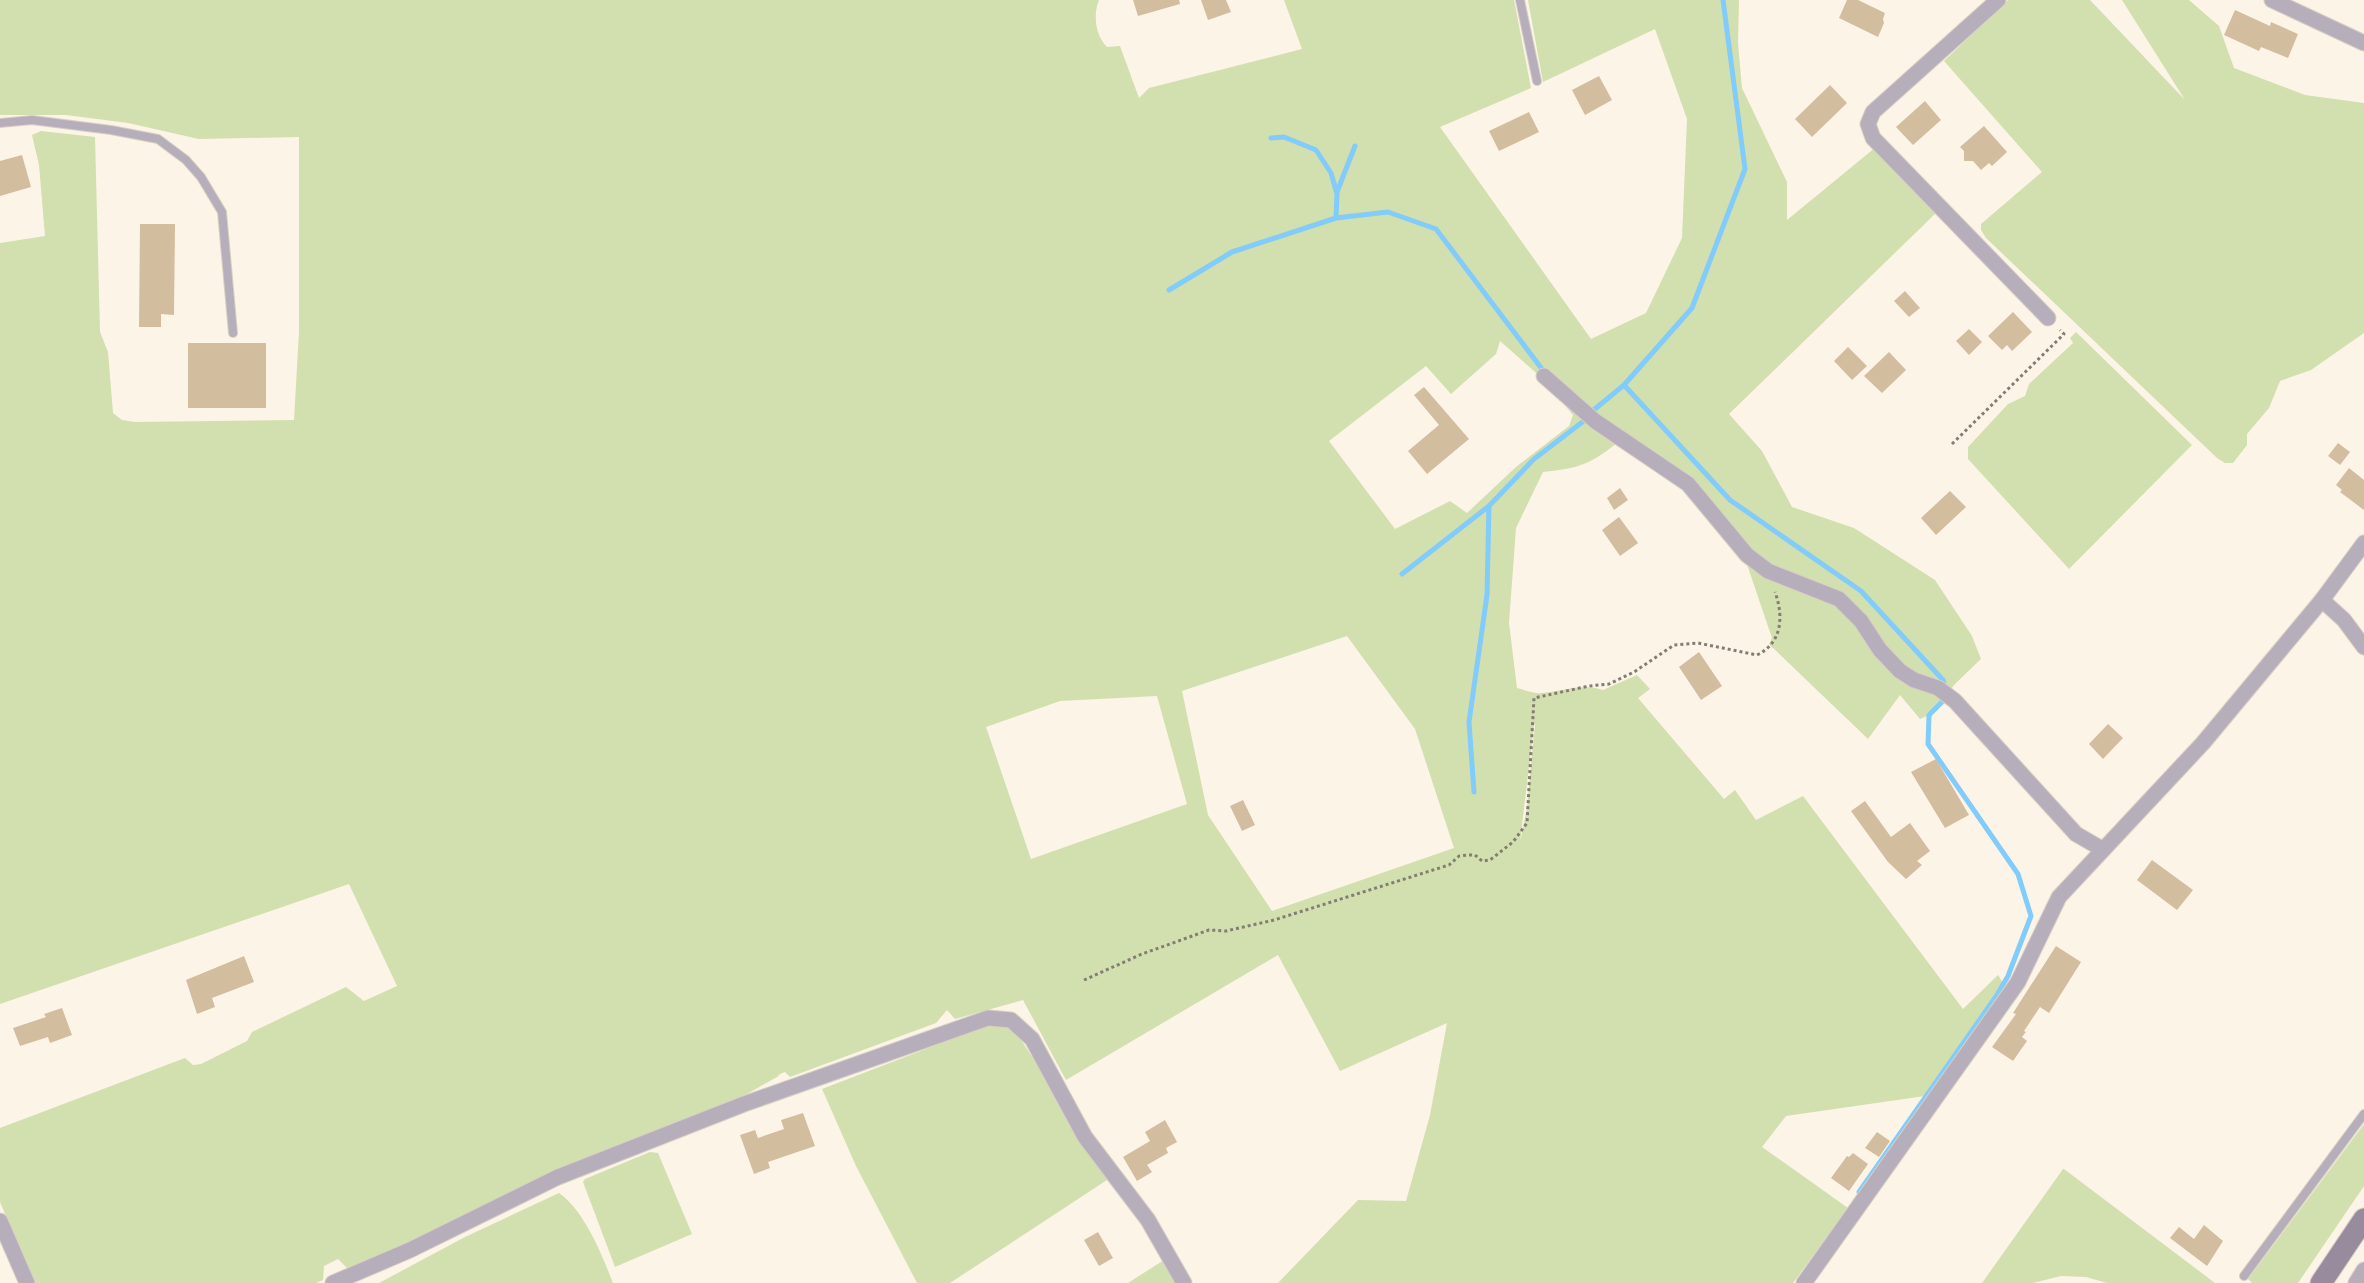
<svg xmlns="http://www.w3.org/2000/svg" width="2364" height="1283" viewBox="0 0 2364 1283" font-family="Lato,sans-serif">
<rect width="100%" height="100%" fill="#fdf4e8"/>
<g fill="#d2dfaf" fill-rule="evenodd">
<path d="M0 0H1099C1093 14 1095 35 1107 47L1120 46 1139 98 1149 88 1302 49 1284 0H1514L1531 88 1440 127 1591 339 1646 313 1682 238 1687 119 1655 29 1543 82 1528 0H1739L1738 43 1742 88 1787 182V220L1876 147 1937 212 1729 414 1762 451 1792 507 1854 528 1935 580 1972 636 1981 659 1956 683 1929 715 1920 719 1900 695 1868 739 1769 644 1772 638 1735 529 1621 440C1591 464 1581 468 1543 472L1516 528 1509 623 1517 688C1525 690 1533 694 1541 693 1562 692 1581 683 1603 690L1637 675 1650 689 1638 698 1724 799 1735 790 1756 820 1803 796 1963 1009 1998 975 2008 991 1925 1096 1786 1116 1762 1147 1848 1208 1793 1283H1278L1358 1200 1406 1201 1430 1115 1447 1023 1340 1071 1278 955 1066 1080 1023 1000 955 1019 947 1010 936 1023 790 1077 785 1072 780 1074 777 1077 747 1094 570 1166 387 1255 349 1270 338 1259 324 1266 323 1280 316 1283H34L0 1202V1128L185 1058 193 1065 201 1064 247 1041 252 1032 346 987 364 1001 397 986 349 884 0 1004V243L45 236 39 165 32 135 41 131 95 137 100 332 108 352 113 413 122 420 135 422 294 420 299 332V137L199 139 128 123 66 115H0ZM1500 341 1542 378 1573 415 1569 426 1516 467 1467 513 1450 501 1395 529 1329 441 1426 366 1451 394 1496 354ZM1347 636 1415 729 1454 848 1272 911 1208 815 1182 691ZM1157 696 1187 804 1031 859 986 727 1060 701ZM1535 724 1527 808 1520 842 1534 725Z"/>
<path d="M2008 0H2090L2185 100 2122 0H2189L2219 26 2234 68 2305 95 2364 103V333L2311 370 2280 381 2269 408 2247 434V445L2233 463H2225L2217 458 1986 238 1981 230V224L2042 172 1944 61Z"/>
<path d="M2076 332 2192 445 2069 569 1968 459V447L2008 404 2025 396 2029 384 2073 343 2070 338Z"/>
<path d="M999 1024 1016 1032 1110 1178 950 1283H917L856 1166 822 1089 983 1027Z"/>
<path d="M2364 1124V1186L2298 1283H2252L2248 1279Z"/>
<path d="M650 1152 658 1153 692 1234 615 1267 583 1182 585 1179Z"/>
<path d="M2063 1169H2064L2215 1283H2107L2086 1277 2061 1276 2033 1283H1982Z"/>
<path d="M559 1193C584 1210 602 1255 613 1283H379L465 1237Z"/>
<path d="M1164 1260 1178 1283H1128Z"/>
</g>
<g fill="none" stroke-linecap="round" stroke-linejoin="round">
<g stroke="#81ccfb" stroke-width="5">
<path d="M1271 138 1284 137 1316 150 1331 173 1337 194 1336 218"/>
<path d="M1337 192 1355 146"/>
<path d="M1169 290 1232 252 1336 218 1388 212 1436 229 1545 373"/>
<path d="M1624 385 1692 308 1745 169 1723 0"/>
<path d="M1590 413 1624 385 1730 500 1861 591 1943 680 1945 689"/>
<path d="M1402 574 1489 506"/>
<path d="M1474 792 1469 722 1487 595 1489 506 1534 459 1589 417"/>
<path d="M1859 1192 1997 995 2008 976 2031 916 2018 874 1928 744 1929 715 1946 698"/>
</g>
</g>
<g fill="#d3bd9f">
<path d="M1133 0H1179L1180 4 1138 16Z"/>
<path d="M1201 0H1226L1231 12 1208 20Z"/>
<path d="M1847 0H1858L1885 13 1883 19 1884 23 1878 37 1839 18Z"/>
<path d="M2235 10 2270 26 2271 22 2298 34 2288 58 2261 47 2259 51 2224 35Z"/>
<path d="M1599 76 1612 100 1585 115 1572 90Z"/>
<path d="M1830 85 1847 103 1812 137 1795 119Z"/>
<path d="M1925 101 1941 120 1913 145 1896 127Z"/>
<path d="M1529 112 1539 132 1499 151 1489 131Z"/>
<path d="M1984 126 2007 152 1992 166 1989 163 1981 170 1973 161H1964V151L1960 147Z"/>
<path d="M22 155 31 187 0 196V161Z"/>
<path d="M140 224H175L174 315 161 314V327H139Z"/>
<path d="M1905 291 1920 308 1909 317 1894 301Z"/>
<path d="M2013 312 2032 332 2012 351 2007 345 2002 350 1988 336Z"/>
<path d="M1969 329 1982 342 1969 355 1956 341Z"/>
<rect x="188" y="343" width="78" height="65"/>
<path d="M1848 347 1867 366 1852 380 1834 361Z"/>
<path d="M1889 352 1906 370 1882 393 1864 376Z"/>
<path d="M1424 387 1469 439 1427 474 1408 451 1439 425 1414 395Z"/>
<path d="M2338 443 2350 452 2340 465 2328 456Z"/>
<path d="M2349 468 2364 480V510L2340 492 2342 490 2336 485Z"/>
<path d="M1620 488 1628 500 1614 510 1607 498Z"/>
<path d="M1950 491 1966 507 1936 535 1921 518Z"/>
<path d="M1619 517 1638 543 1620 556 1602 530Z"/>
<path d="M1699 652 1722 686 1701 700 1679 667Z"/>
<path d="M2108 724 2123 738 2103 759 2089 744Z"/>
<path d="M1936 759 1969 815 1945 828 1911 772Z"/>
<path d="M1243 800 1255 825 1242 831 1230 806Z"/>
<path d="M1865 801 1891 837 1910 823 1930 851 1917 861 1922 865 1906 879 1888 862 1851 811Z"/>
<path d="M2152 860 2193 890 2177 910 2137 880Z"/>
<path d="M2056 946 2081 962 2049 1013 2040 1007 2024 1031 2026 1032 2022 1037 2027 1041 2013 1061 1992 1047 2016 1014 2013 1013Z"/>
<path d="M244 956 254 982 212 998 215 1007 197 1014 186 980Z"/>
<path d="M62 1008 72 1035 50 1043 48 1037 20 1046 13 1028 46 1017 44 1014Z"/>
<path d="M803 1113 815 1146 768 1162 770 1168 754 1174 740 1135 755 1130 758 1138 784 1129 781 1120Z"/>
<path d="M1165 1120 1177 1142 1166 1148 1168 1153 1147 1165 1152 1172 1137 1181 1123 1157 1150 1141 1145 1132Z"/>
<path d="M1877 1132 1890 1141 1879 1157 1865 1148Z"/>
<path d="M1853 1153 1868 1164 1849 1191 1831 1178 1847 1156 1849 1157Z"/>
<path d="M2204 1225 2223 1241 2207 1266 2170 1238 2179 1227 2194 1239Z"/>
<path d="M1098 1232 1113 1258 1099 1266 1084 1240Z"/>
</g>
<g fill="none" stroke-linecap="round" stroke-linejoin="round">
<defs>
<g id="service">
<path d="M1520 0 1537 81"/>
<path d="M0 123 32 120 111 130 158 139 186 160 201 177 222 212 233 333"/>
<path d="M2244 1276 2364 1114"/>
</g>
<g id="minor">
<path d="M1998 0 1873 112 1868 124 1873 138 2048 318"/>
<path d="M2272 0 2364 43"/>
<path d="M1544 376 1595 421 1688 484 1747 555 1768 571 1839 599 1861 621 1880 650 1900 671 1914 680 1938 688 1955 701 2076 834 2102 849"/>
<path d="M2322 600 2344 620 2364 647"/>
<path d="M0 1221 27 1283"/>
<path d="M333 1283 410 1250 558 1177 744 1104 988 1018 1011 1020 1032 1039 1085 1137 1148 1220 1184 1283"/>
<path d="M1804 1283 2018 982 2059 897 2203 743 2322 600 2364 543"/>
<path d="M2356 1283 2364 1270"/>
</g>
<path id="secondary" d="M2321 1283 2364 1219"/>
</defs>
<use href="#service" stroke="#d8d0c4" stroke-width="10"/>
<use href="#minor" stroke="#d8d0c4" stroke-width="17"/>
<use href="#secondary" stroke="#d8d0c4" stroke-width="23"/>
<g stroke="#857d72" stroke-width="3" stroke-dasharray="3 3" stroke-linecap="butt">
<path d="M1952 444 2064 334 2060 330"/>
<path d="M1084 980 1142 954 1209 930 1226 931 1274 920 1449 865 1459 856 1468 855H1475L1482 861 1490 860 1513 842 1527 823 1534 698 1589 686 1609 684 1634 672 1674 645 1698 643 1757 655C1782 643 1784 617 1775 592"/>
</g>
<use href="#service" stroke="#b7aebb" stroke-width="8"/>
<use href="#minor" stroke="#b7aebb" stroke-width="15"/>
<use href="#secondary" stroke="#998b9e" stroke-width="21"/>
</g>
</svg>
